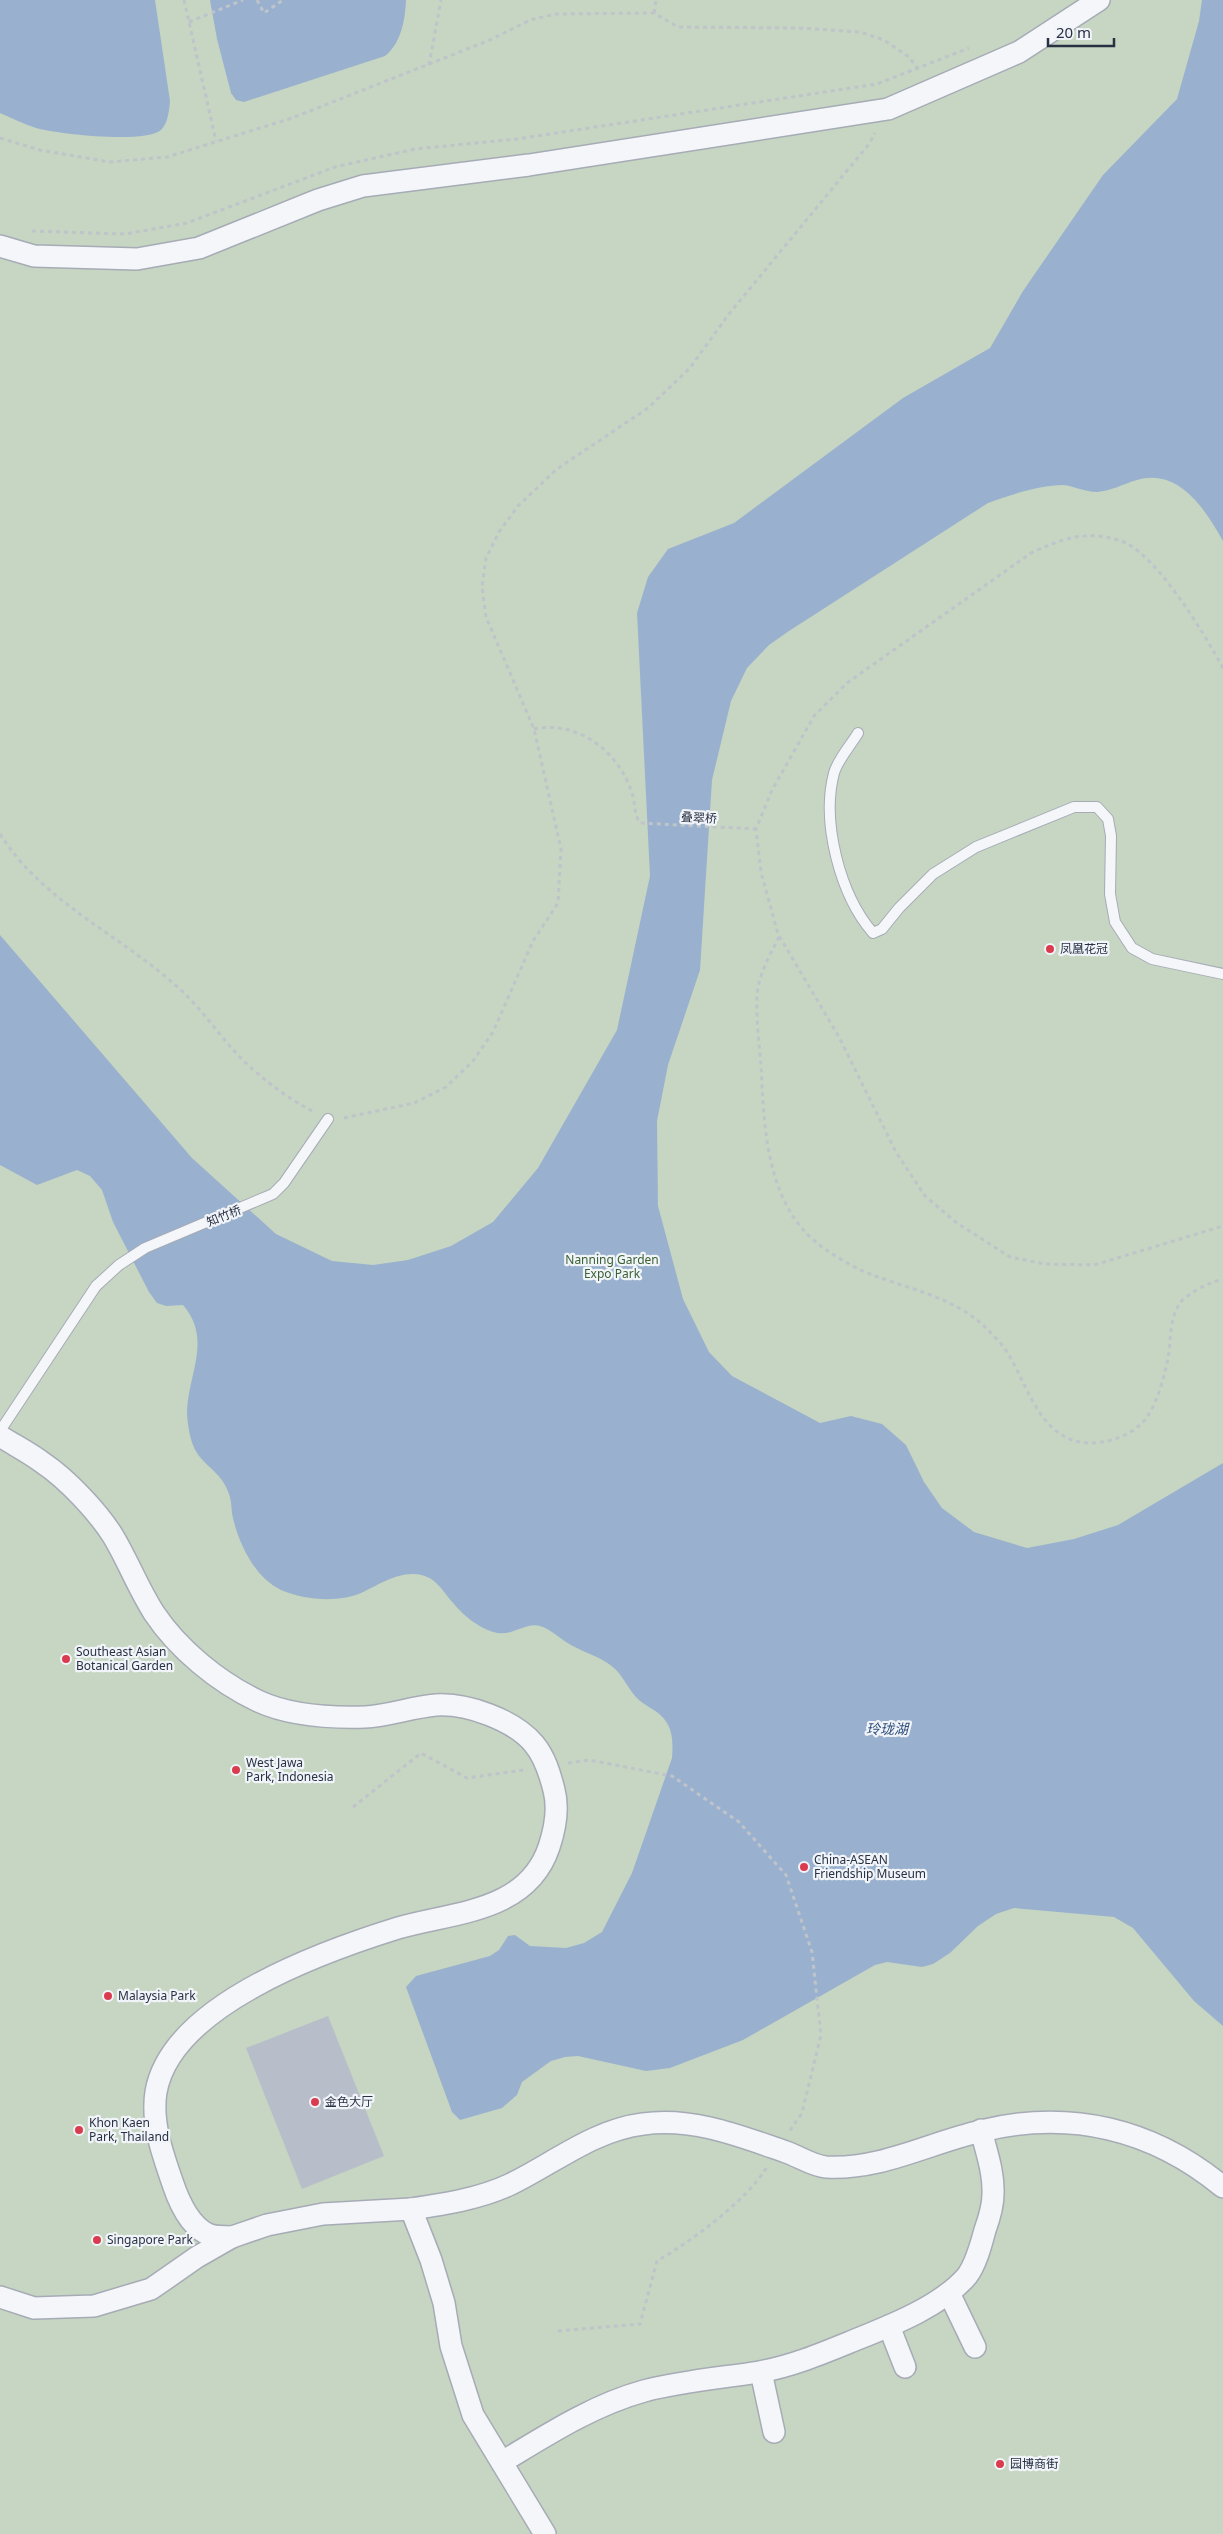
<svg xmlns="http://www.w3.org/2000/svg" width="1223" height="2534" viewBox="0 0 1223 2534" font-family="'Noto Sans','Noto Sans SC',sans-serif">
<rect width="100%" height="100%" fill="#e1e5eb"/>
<rect fill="#c6d6c2" x="0" y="0" width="1223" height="2534"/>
<g fill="#99b1ce">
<path d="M0 0H155L170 101C169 111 168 123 161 130 145 144 57 134 36 128 24 124 12 118 0 113Z"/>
<path d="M210 0H406C405 21 401 43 385 56L244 102 236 100 231 93 217 39Z"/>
<path d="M1202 0H1223V541C1205 509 1179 468 1137 480 1123 484 1111 491 1097 492 1085 492 1074 486 1063 485 1040 485 1010 495 988 503L789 631 769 645 747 668 731 701 712 780 700 970 668 1065 657 1121 658 1206 683 1299 709 1352 732 1376 820 1423 851 1416 882 1424 906 1445 924 1482 942 1508 974 1532 1027 1548 1074 1539 1118 1525 1223 1463V2026L1194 2001 1133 1928 1114 1917 1014 1908 996 1914 978 1926 950 1953 933 1964 922 1967 887 1962 875 1965 743 2040 670 2068 646 2071 578 2056 565 2057 551 2061 522 2082 517 2095 502 2108 460 2120 452 2112 406 1987 416 1976 490 1956 499 1950 508 1936 515 1935 530 1946 566 1948 584 1943 602 1932 632 1873 672 1758C673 1746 673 1733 667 1723 660 1711 648 1708 639 1700 629 1691 624 1677 614 1668 602 1657 585 1653 571 1645 561 1640 551 1629 540 1626 525 1622 511 1638 493 1632 479 1628 463 1615 454 1604 441 1590 436 1575 414 1574 396 1573 376 1586 361 1593 338 1603 304 1600 281 1590 255 1578 239 1544 233 1518 231 1510 232 1502 229 1494 222 1473 207 1468 197 1453 190 1443 187 1422 187 1410 189 1372 212 1339 183 1305L166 1306 157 1303 149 1292 113 1222 102 1190 90 1176 77 1170 37 1185 0 1165V935L192 1158 276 1234 332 1261 373 1265 408 1260 451 1246 493 1222 538 1168 617 1030 650 876 637 613 648 577 668 549 734 523 903 398 990 348 1023 291 1103 175 1177 99 1199 21Z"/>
</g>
<path fill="#b8bec9" d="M328 2016 384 2156 302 2189 246 2048Z"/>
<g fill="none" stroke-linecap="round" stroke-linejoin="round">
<defs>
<g id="lane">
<path d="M858 733C851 745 838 759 834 773 821 822 840 895 873 933L882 929 899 908 933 874 976 847 1074 807H1097L1108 819 1111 836 1110 894 1115 922 1132 948 1152 959 1223 974"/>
<path d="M0 1431 96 1286 119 1265 145 1248 273 1194 284 1183 328 1119"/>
</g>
<g id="street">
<path d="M0 246 34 256 137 259 199 248 318 200 363 186 529 165 888 109 1019 52 1099 0"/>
<path d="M0 1436C14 1445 30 1453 43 1463 67 1479 98 1512 113 1536 128 1561 138 1588 154 1613 178 1649 218 1682 258 1701 288 1715 331 1718 365 1717 388 1716 412 1707 436 1705 467 1703 514 1720 534 1744 545 1757 550 1774 554 1790 559 1809 555 1829 549 1847 527 1913 452 1912 398 1928 324 1951 171 2005 156 2092 151 2123 163 2155 173 2184 179 2202 191 2228 210 2235 216 2237 225 2237 232 2237"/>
<path d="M411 2209C445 2204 479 2199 511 2184 554 2163 594 2130 643 2124 693 2117 740 2136 786 2152 798 2156 813 2166 826 2167 881 2170 929 2143 981 2131 1070 2109 1153 2129 1223 2187"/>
<path d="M949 2293 975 2347"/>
<path d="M0 2297 34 2308 94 2306 151 2289 197 2257 232 2237 267 2225 323 2214 411 2209 431 2260 444 2303 451 2346 473 2415 545 2534"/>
<path d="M889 2326 905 2367"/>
<path d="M761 2372 774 2432"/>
<path d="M502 2462C547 2435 593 2405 644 2391 682 2381 721 2378 759 2372 794 2366 828 2351 860 2338 895 2324 942 2305 967 2276 976 2264 981 2245 985 2230 989 2219 993 2206 993 2194 994 2172 986 2151 981 2130"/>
</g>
</defs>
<use href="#lane" stroke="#a6abb6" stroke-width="12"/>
<use href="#street" stroke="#a6abb6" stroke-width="24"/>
<g stroke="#bfc3ca" stroke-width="3" stroke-dasharray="4 4" stroke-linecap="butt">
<path d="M184 0 216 141"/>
<path d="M257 0 264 13 283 0"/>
<path d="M654 13 656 0"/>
<path d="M189 22 243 0"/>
<path d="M429 65 441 0"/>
<path d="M0 138 40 150 110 162 167 157 292 118 490 40 530 20 555 14 654 13 678 27 799 28 860 32 884 40 909 57 917 68"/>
<path d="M32 231 125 234 187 223 335 167 415 149 517 139 877 84 969 48"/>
<path d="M1223 668C1205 635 1154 549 1118 540 1085 530 1061 539 1031 553L847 683 814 716 772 790 756 829 761 872 778 934 839 1037 896 1152 925 1196 957 1223 1010 1257 1045 1264 1094 1265 1223 1226"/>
<path d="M534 729C576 720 617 750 631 790 636 802 633 813 640 823L756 829"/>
<path d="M0 834C44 904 125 937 183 992 203 1011 219 1035 238 1055 259 1077 287 1098 314 1112"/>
<path d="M779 937C770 955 758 975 757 996 756 1019 759 1043 761 1065 764 1129 766 1209 825 1249 837 1257 851 1266 865 1272 904 1288 953 1296 985 1327 993 1335 1003 1345 1009 1355 1029 1389 1042 1443 1091 1443 1107 1443 1129 1436 1141 1424 1156 1411 1166 1372 1169 1352 1171 1335 1170 1318 1180 1303 1184 1297 1195 1291 1202 1287 1209 1284 1215 1280 1223 1280"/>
<path d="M344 1118 414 1103 446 1087 473 1061 493 1032 533 941 558 903 561 849 534 729 486 617 482 586 486 558 499 532 518 506 557 469 648 408 689 369 729 314 869 144 875 133"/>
<path d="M568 1763 589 1760 672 1776 739 1822 786 1875 812 1952 821 2035 802 2113 789 2132"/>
<path d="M353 1807 421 1753 467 1778 524 1770"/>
<path d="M558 2331 640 2324 657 2261C693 2240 745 2202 767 2167"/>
</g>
<use href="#lane" stroke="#f4f6f9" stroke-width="10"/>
<use href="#street" stroke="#f4f6f9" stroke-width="21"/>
</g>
<g fill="#da3c4f" stroke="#f1f4f8" stroke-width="2">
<circle cx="1050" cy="949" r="5"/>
<circle cx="66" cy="1659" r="5"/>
<circle cx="236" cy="1770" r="5"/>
<circle cx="804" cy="1867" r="5"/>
<circle cx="108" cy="1996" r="5"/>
<circle cx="315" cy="2102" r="5"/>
<circle cx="79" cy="2130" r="5"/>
<circle cx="97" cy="2240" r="5"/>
<circle cx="1000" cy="2464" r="5"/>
</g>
<g text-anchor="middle" stroke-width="4.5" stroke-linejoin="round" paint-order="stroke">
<g font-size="12" fill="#283144" stroke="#f1f4f8">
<text transform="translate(699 818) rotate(3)" y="4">叠翠桥</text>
<text transform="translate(224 1216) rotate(-22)" y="4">知竹桥</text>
</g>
<g font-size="12" fill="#283144" stroke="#f1f4f8" text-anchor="start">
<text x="1060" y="953">凤凰花冠</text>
<text x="76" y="1656">Southeast Asian<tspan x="76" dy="14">Botanical Garden</tspan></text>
<text x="246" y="1767">West Jawa<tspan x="246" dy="14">Park, Indonesia</tspan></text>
<text x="814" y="1864">China-ASEAN<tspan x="814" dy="14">Friendship Museum</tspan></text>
<text x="118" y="2000">Malaysia Park</text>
<text x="325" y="2106">金色大厅</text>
<text x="89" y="2127">Khon Kaen<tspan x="89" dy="14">Park, Thailand</tspan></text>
<text x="107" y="2244">Singapore Park</text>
<text x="1010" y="2468">园博商街</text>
</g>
<g font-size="12" fill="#3b6134" stroke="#f1f4f8">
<text x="612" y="1264">Nanning Garden<tspan x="612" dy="14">Expo Park</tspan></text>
</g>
<g font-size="14" font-style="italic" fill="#2e4f7c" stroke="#f1f4f8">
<text x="887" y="1734">玲珑湖</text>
</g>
</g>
<path d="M1048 38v8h66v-8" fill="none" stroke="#283144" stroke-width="2.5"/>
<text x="1056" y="38" font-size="15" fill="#283144" stroke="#f1f4f8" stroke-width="4" paint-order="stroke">20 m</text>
</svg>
